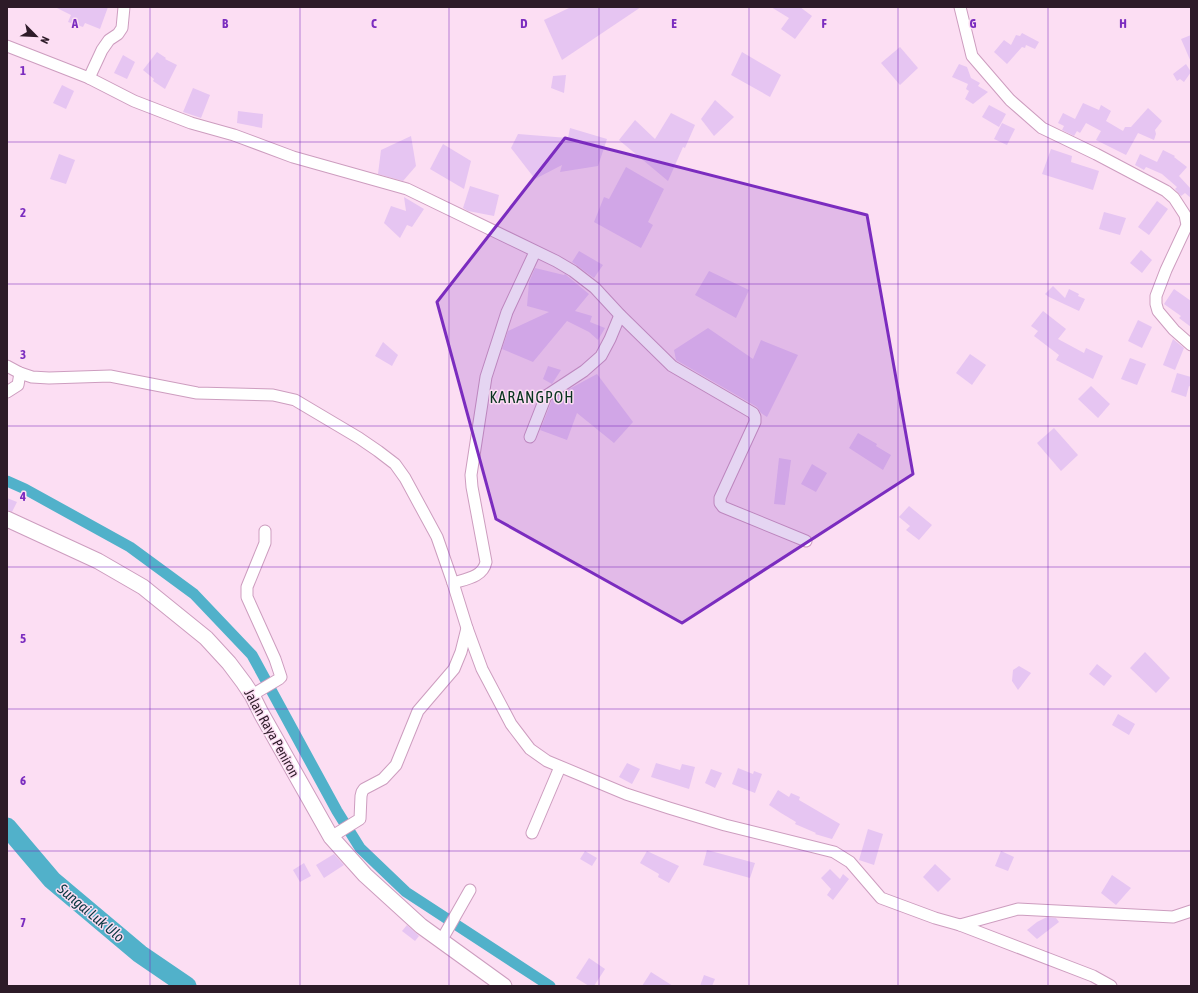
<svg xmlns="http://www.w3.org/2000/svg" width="1198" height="993" viewBox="0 0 1198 993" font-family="'Asap Condensed',sans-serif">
<rect width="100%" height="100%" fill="#fcdef3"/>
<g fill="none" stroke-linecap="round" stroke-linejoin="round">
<path stroke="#51b1ca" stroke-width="11" d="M7 481 25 489 130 547 194 594 252 655 337 811 360 848 406 892 550 986"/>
<path stroke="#51b1ca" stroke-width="19" d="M7 827 52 880 140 954 187 986"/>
</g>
<g fill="#e6c5f2">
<path d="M55 7H108L100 29 85 23 83 27 68 22 71 15Z"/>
<path d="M571 7H641L562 60 544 20Z"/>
<path d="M771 7H800L812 16 795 39 781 29 789 18Z"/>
<path d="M1022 33 1039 42 1035 49 1026 45 1025 48 1022 47 1007 64 994 52 1004 40 1011 45 1016 35 1020 36Z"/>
<path d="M1191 35V62L1181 39Z"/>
<path d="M900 47 918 68 900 85 881 63Z"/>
<path d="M157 52 166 58 165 59 177 65 165 89 153 81 154 79 143 70Z"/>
<path d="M742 52 781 75 770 97 731 75Z"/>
<path d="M123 55 135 62 127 79 114 73Z"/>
<path d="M959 64 967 67 971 78 980 83 978 86 988 92 973 104 965 99 969 91 966 89 968 84 952 77Z"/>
<path d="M1186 64 1191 72 1184 82 1180 79 1177 81 1173 74Z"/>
<path d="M566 75 564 93 551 88 553 76Z"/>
<path d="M62 85 74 91 66 109 53 103Z"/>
<path d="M193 88 210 95 201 118 183 112Z"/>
<path d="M715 100 734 117 714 136 701 119Z"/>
<path d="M1083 103 1099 110 1101 105 1111 111 1106 121 1123 131 1125 127H1131L1148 108 1162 121 1155 130 1156 134 1154 140 1138 133 1126 155 1096 140 1101 131 1086 123 1080 133 1077 131 1074 136 1062 130 1064 126 1058 123 1063 113 1075 119Z"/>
<path d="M989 105 1006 114 999 127 982 117Z"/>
<path d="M238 111 263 114 262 128 237 123Z"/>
<path d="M671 113 695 125 685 148 683 147 668 181 619 140 635 120 655 139Z"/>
<path d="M1002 123 1015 129 1007 145 994 139Z"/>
<path d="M570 128 607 139 598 166 560 172 562 165 535 179 511 148 518 134 568 138Z"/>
<path d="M411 136 416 166 403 181 378 174 381 150Z"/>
<path d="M443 144 471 161 464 189 430 169Z"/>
<path d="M1051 149 1072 156 1071 162 1099 171 1093 190 1042 174Z"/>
<path d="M1163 150 1175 156 1174 157 1187 167 1179 176 1191 189V198L1185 193 1181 196 1175 189 1177 187 1162 174 1146 167 1144 170 1135 165 1140 154 1157 162Z"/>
<path d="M59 154 75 160 66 184 50 179Z"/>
<path d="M626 167 664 189 648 222 653 225 641 248 594 222 604 197 609 199Z"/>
<path d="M470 186 499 195 494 216 468 211 463 208Z"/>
<path d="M404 197 424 209 412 227 407 225 400 238 384 223 391 206 406 211Z"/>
<path d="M1157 201 1168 209 1149 235 1138 227Z"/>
<path d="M1104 212 1126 218 1120 235 1099 229Z"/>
<path d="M1141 250 1152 260 1142 273 1130 263Z"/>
<path d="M579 251 603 265 594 278 572 262Z"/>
<path d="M535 268 564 275 565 274 589 294 575 311 592 316 590 322 605 328 598 340 589 332 567 321 533 362 502 349 508 331 549 312 527 306 529 282Z"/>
<path d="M709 271 749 290 736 318 695 295Z"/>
<path d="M1053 286 1065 298 1069 289 1079 294 1078 296 1085 299 1079 311 1049 297 1045 294Z"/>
<path d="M1174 289 1191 301V327L1179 318 1181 316 1164 304Z"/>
<path d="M1043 311 1066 329 1058 339 1084 353 1086 348 1103 356 1093 379 1056 360 1059 355 1034 336 1038 331 1031 326Z"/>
<path d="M1138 320 1152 327 1142 348 1128 341Z"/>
<path d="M708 328 753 359 761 340 798 355 767 417 761 413 757 407 676 360 674 350Z"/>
<path d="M1173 339 1184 348 1175 370 1163 365Z"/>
<path d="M383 342 398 355 392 366 375 356Z"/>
<path d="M970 354 986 365 972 385 956 373Z"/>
<path d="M1130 358 1146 364 1137 385 1121 379Z"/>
<path d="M548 366 561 370 552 384 543 379Z"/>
<path d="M1177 373 1191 377V387L1189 386 1186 397 1171 392Z"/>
<path d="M597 374 633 422 614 443 577 413 567 440 540 430 552 400 571 388Z"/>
<path d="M1091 386 1110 404 1098 418 1078 399Z"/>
<path d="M1054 428 1078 455 1061 471 1037 443Z"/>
<path d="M858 433 877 444 876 446 891 455 883 470 849 448Z"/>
<path d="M779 458 791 460 785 505 774 504Z"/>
<path d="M812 464 827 473 816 492 801 484Z"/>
<path d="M7 498 17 502 12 512 7 510Z"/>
<path d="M909 506 932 525 919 540 906 530 910 526 899 517Z"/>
<path d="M1145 652 1170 678 1156 693 1130 668Z"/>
<path d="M1097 664 1112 676 1104 686 1089 674Z"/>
<path d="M1019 666 1031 673 1018 690 1012 681 1013 670Z"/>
<path d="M1118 714 1135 724 1129 735 1112 725Z"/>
<path d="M627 763 640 769 632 784 619 777Z"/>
<path d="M656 763 680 770 682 764 695 767 689 789 651 777Z"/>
<path d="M738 768 753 774 754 771 762 774 755 793 732 784Z"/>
<path d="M711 769 722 773 715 788 705 783Z"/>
<path d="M778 790 789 797 791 793 800 797 799 800 840 824 832 839 815 834 816 833 795 824 796 822 781 813 769 805Z"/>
<path d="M868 829 883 834 874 865 859 860Z"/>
<path d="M707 850 755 863 750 878 703 865Z"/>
<path d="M585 851 597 858 592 866 580 859Z"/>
<path d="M647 851 679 866 669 883 658 877 659 874 640 863Z"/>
<path d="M1001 851 1014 857 1008 871 995 866Z"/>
<path d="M334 854 344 865 324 878 316 865Z"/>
<path d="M304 863 311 876 300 882 293 870Z"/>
<path d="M935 864 951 879 938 892 923 877Z"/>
<path d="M830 869 840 879 843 874 849 879 833 900 827 895 831 889 821 878Z"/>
<path d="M1112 875 1131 888 1116 905 1101 893Z"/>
<path d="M1047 917 1056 918 1059 922 1037 939 1027 930 1037 922Z"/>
<path d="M407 925 419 936 415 941 402 931Z"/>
<path d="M589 958 605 969 594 986H589L576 978Z"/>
<path d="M651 972 673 986H642Z"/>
<path d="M704 975 715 979 712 986H700Z"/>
</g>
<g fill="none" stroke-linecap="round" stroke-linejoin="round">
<defs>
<g id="street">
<path d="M960 7 972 56 1010 100 1042 128 1096 154 1166 191 1174 198 1185 215 1187 225 1166 270 1156 296V304L1158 311 1174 330 1191 345"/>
<path d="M7 46 89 78 134 101 191 123 234 135 293 157 407 189 556 261 573 271 595 288 620 315 672 366 753 413 755 417V422L720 498V503L723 507 806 541"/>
<path d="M89 78 102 50 109 40 118 34 122 28 124 7"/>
<path d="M7 366 20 373 32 377 49 378 110 376 197 393 273 395 295 400 359 438 378 451 395 464 405 478 437 537 453 583 467 628 482 669 511 724 530 749 547 761 626 794 669 808 725 825 834 852 850 862 881 898 935 918 960 925 1018 909 1173 917 1191 911"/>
<path d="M7 392 18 385 20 373"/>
<path d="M530 437 546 396 584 371 601 356 610 339 620 315"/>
<path d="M453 583C466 579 483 577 486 562L472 487 471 475 486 377 507 312 535 252"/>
<path d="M252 695 279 679 281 677 275 659 247 597V587L265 543V531"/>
<path d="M532 833 560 767"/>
<path d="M331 837 360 819 361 796 362 792 364 789 383 779 396 765 418 711 454 669 461 652 467 628"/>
<path d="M960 925 1093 976 1111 986"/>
<path d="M441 941 470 890"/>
</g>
<path id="secondary" d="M7 519 98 561 143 587 206 638 229 663 244 683 252 695 261 713 331 837 365 875 421 926 504 986"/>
</defs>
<use href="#street" stroke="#cd9dbf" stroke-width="13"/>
<use href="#secondary" stroke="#cd9dbf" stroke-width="17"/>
<use href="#street" stroke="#fff" stroke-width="11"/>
<use href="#secondary" stroke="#fff" stroke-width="15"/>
</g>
<path fill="#7b2cbf" fill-opacity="0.2" stroke="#7b2cbf" stroke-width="3" stroke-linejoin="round" d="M565 138 867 215 913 474 682 623 496 519 437 302Z"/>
<path fill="none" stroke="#7b2cbf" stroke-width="1" stroke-opacity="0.55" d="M150 7V986M300 7V986M449 7V986M599 7V986M749 7V986M898 7V986M1048 7V986M7 142H1191M7 284H1191M7 426H1191M7 567H1191M7 709H1191M7 851H1191"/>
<g text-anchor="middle" stroke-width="3" stroke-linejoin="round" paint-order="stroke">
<g font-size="14" fill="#2d1b28" stroke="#fcdef3">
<text transform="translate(272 733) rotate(61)" y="5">Jalan Raya Peniron</text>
</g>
<g font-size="15" font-style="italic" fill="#083741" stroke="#fcdef3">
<text transform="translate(91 913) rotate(40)" y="5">Sungai Luk Ulo</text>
</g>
<g font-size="16" letter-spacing="1" fill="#09341f" stroke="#fcdef3">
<text x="532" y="403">KARANGPOH</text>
</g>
</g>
<g font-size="13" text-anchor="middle" font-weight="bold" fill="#7b2cbf" stroke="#fcdef3" stroke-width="3" stroke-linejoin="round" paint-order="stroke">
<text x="75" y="28">A</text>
<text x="225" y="28">B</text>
<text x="374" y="28">C</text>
<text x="524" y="28">D</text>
<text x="674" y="28">E</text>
<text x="824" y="28">F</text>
<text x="973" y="28">G</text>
<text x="1123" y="28">H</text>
<text x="23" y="75">1</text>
<text x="23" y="217">2</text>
<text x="23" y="359">3</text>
<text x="23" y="501">4</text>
<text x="23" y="643">5</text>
<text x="23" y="785">6</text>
<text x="23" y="927">7</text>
</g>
<rect width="1198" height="993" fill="none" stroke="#2d1b28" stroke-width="16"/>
<g transform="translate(36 36) rotate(114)" stroke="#fcdef3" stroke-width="3" paint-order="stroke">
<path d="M0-3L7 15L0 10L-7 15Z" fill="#2d1b28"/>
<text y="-6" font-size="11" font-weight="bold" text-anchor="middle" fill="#2d1b28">N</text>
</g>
</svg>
